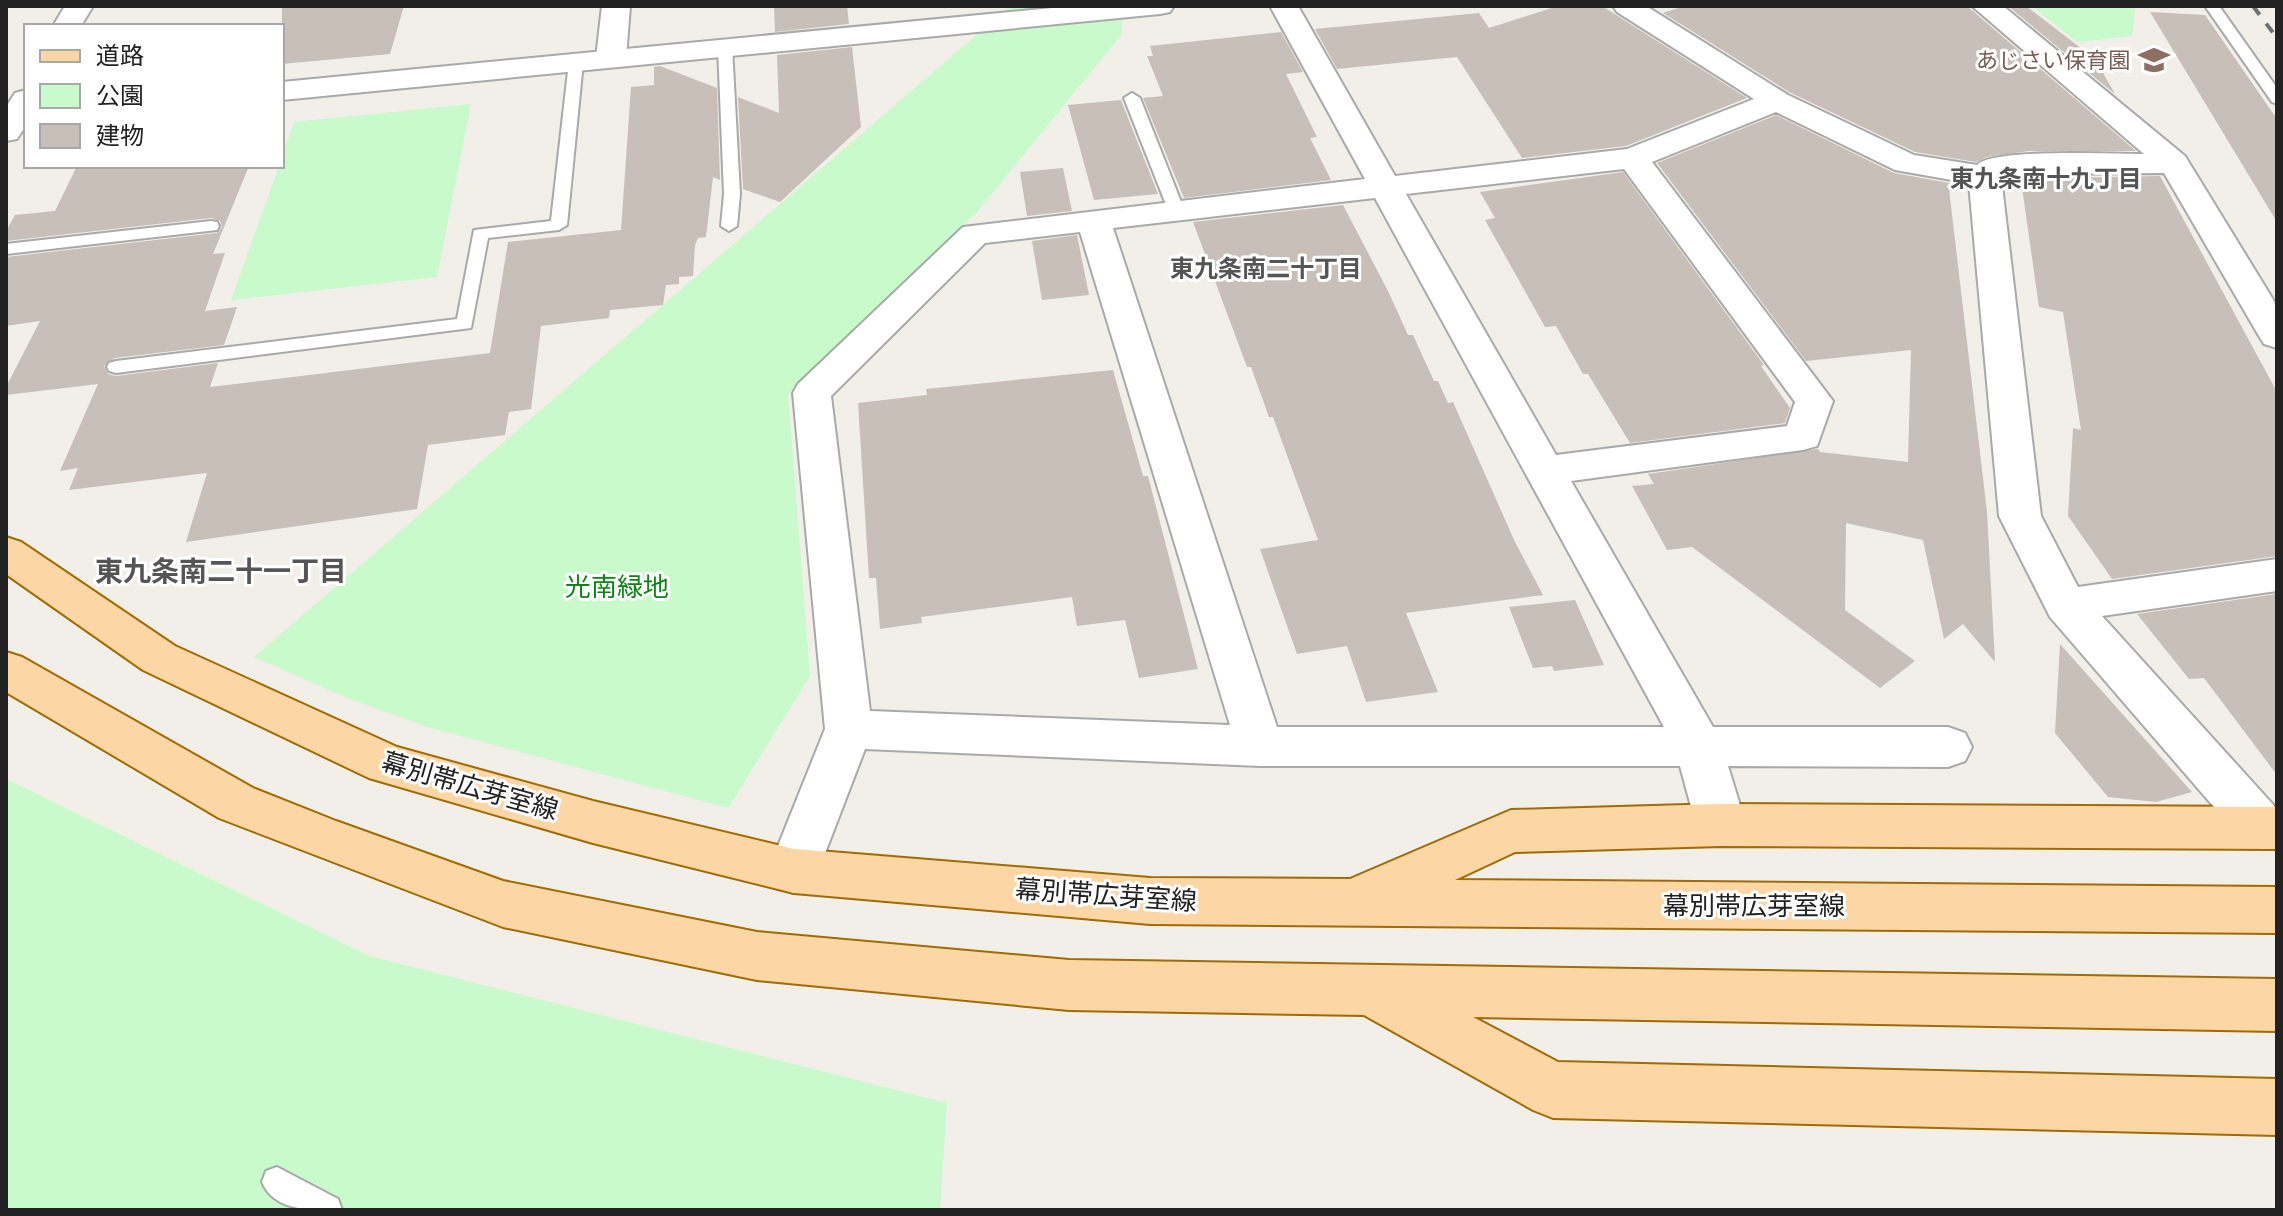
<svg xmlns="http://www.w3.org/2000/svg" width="2283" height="1216" viewBox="0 0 2283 1216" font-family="'Asap Condensed','Noto Sans JP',sans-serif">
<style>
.park{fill:#c8facc}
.building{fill:#c7bfb8}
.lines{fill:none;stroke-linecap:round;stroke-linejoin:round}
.service-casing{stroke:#a9a9a9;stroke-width:4}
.minor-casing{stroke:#a9a9a9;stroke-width:4}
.tertiary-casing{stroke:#a9a9a9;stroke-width:4}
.primary-casing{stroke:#a06b00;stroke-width:4}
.service{fill:#fff;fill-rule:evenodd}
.minor{fill:#fff;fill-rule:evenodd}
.tertiary{fill:#fff;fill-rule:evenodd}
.primary{fill:#fcd6a4;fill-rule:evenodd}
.rail{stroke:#707070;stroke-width:4;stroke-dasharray:11 11;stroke-linecap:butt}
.labels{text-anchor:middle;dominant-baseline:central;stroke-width:6;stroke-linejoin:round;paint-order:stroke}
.far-education-label{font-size:22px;fill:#785e54;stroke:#fff;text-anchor:end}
.far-neighbourhood-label{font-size:24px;font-weight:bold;fill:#555;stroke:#fff}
.park-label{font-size:26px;fill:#0c8416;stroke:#fff}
.street-label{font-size:26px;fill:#222;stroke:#fff}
.neighbourhood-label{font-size:28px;font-weight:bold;fill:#555;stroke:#fff}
</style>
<rect width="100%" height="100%" fill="#f2efe9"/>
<path class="park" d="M1010,6h113l-1,28 -145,178 -189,182 22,282 -82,132 -301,-81 -80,-29 -93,-41z
M2032,6h100l3,2 -3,28 -55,6z
M471,104l-34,173 -206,23 48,-134h3v-10l12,-34z
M6,779l363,177 578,147 -7,107h-934z"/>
<path class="building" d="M282,6h122l-14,48 -108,10z
M774,6h73l2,18 -74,8z
M1558,6h44l145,92 -121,48 -104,12 -65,-101 -120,12 -22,-40 164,-16 10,15z
M1684,6h283l169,145h-107l-42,6 -11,5 -61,-10 -126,-60 -126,-79z
M2026,6l69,53 20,35 -106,-87z
M2150,12l55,3 72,104v103z
M1281,32l22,40 -17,2 31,63 -7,1 21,42 -147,18 -41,-100 20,-2 -16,-40h6l-3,-10z
M852,47l9,80 -81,75 -37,-13 -5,-92 41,16 -2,-58z
M660,66l57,22 3,92 -7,-3 -7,60 -8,1 -3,7 -2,31 -14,1v7l-13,1 -3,20 -53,5 -1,8 -68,8 -10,83 -22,3 -4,23 -77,10 -11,64 -231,33 21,-69 -138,17 9,-22 -18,3 38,-87 -92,11v-8l34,-66 -34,5v-69l211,-24 5,-6 -2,-6 -9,-3 -205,23v-10l9,-16 40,-4 22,-45h172l-36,88 12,-1 -20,58 32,-4 -13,38 -109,13 -11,8 4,8 8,2 102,-13 -8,24 280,-34 18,-111 113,-12 10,-143 23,-2v-18z
M1121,100l37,94 -64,6 -26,-95z
M1776,115l118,58 72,13 -17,3 38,323 8,150 -32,-38 -19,15 -21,-99 -77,-17 -1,87 70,51 -35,27 -188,-141 -25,3 -35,-64 22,-2 -6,-10 170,-25 2,3 88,10 3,-112 -105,11 -149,-198z
M1063,168l9,43 -45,5 -7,-44z
M1623,172l141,193 -3,1 29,42 -5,15 -155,20 -42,-69h-5l-27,-48 -11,1 -60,-107 10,-2 -15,-26z
M2160,176l117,216v164l-165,23 -44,-63 5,-88 8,2 -18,-118 -24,-5 -18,-127 -17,-1z
M1343,205l46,88 19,42h5l21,46h4l10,22 5,-1 62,140 28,53 -137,18 32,79 -72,10 -19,-56 -50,8 -37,-105 58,-9 -45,-123h-4l-18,-50h-4l-54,-145z
M1077,235l12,60 -47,5 -10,-59z
M1113,370l30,106h5l50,193 -59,9 -14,-58 -48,6 -5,-29 -151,20 1,6 -42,6 -4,-51h-7l-11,-175 69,-8 -1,-6z
M2277,594v181l-73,-97 -15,1 -52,-65z
M1575,600l29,65 -50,6 -2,-5 -19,2 -24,-61z
M2060,644l132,148 -36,10 -48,-5 -53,-64z"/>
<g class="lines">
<defs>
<path id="service" d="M2205,6h14l58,82v16l-5,-2z
M725,43l7,4 8,147 -3,32 -8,5 -8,-5 3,-32 -6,-147z
M576,58l7,4 -16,163 -8,5 -71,8 -17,90 -355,45 -7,-2 -2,-4 2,-4 7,-2 341,-42 17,-89 77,-9 18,-159z
M1132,93l8,5 45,114 -2,4 -6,1 -8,-5 -45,-114z
M211,221l6,1 2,4 -2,4 -211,24v-10z
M277,1167l61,32 4,11c-28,0 -67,3 -80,-28l4,-11z"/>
<path id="minor" d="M65,6h28l-12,20h-28z
M602,6h28l-4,52 -5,6 -10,3 -10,-3 -5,-6z
M1270,6h28l97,170 232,-27 127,-50 -137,-87 -4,-6h33l142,89 126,60 63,10c16,-17 137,-11 167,-11l-172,-148h31l182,150 92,150v42l-13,-4 -5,-8 -95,-163 -146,1 -17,3 40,339 37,71 199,-28v32l-175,25 175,193v35l-14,5 -18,-6 -195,-226 -51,-101 -30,-333 -74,-13 -119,-58 -124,50 181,239 -16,45 -14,4 -232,31 142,246h235l17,6 7,14 -7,14 -17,6 -220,-1 18,59 -7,15 -18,6 -18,-6 -7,-15 -16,-59h-420l-395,-17 -53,138 -18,6 -18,-6 -8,-16 57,-142 -32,-336 5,-9 165,-157 402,-48zM1624,169l171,233 -8,24 -231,29 -150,-261zM1375,198l289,529h-387l-164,-499zM1080,232l150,493 -360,-14 -39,-315 154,-153z
M26,90v34l-20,3v-20l9,-14z"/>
<path id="tertiary" d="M1073,6h101l-4,6 -10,2 -878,86v-18z
M26,107v18l-9,14 -11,2v-31z"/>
<path id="primary" d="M6,537l15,5 154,104 222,101 196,54 201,48 356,29 200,1 161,-69 210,-6 556,3v42l-556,-3 -206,6 -60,28 822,7v46l-1127,-9 -356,-31 -201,-50 -224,-65 -226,-108 -137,-96z
M6,652l16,5 231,131 83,33 167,60 254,51 312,28 1208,19v52l-804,-14 85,45 719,17v56l-724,-17 -20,-8 -169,-95 -295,-5 -312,-30 -254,-53 -284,-109 -213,-126z"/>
</defs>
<use href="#service" class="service-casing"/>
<use href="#minor" class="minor-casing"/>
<use href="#tertiary" class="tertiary-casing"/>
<use href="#primary" class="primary-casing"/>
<use href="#service" class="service"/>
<use href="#minor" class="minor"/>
<use href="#tertiary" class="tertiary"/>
<use href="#primary" class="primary"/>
<path class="rail" d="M2253,6l24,32"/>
</g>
<defs>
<symbol id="school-bare" viewBox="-9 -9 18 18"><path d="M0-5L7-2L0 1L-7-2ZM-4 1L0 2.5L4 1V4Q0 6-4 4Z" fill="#8d6e63" stroke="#fff" stroke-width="2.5" paint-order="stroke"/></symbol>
</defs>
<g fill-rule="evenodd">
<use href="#school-bare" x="2132" y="38" width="44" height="44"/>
</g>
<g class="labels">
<g class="far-education-label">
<text x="2130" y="60">あじさい保育園</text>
</g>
<g class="far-neighbourhood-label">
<text x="2046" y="178">東九条南十九丁目</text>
<text x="1266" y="268">東九条南二十丁目</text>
</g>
<g class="park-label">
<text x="617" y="587">光南緑地</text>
</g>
<g class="street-label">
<text transform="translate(470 786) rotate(16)">幕別帯広芽室線</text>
<text transform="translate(1106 895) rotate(4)">幕別帯広芽室線</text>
<text x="1754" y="906">幕別帯広芽室線</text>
</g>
<g class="neighbourhood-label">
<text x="221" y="571">東九条南二十一丁目</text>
</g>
</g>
<rect width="2283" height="1216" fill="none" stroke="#222222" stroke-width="16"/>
<rect x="24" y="24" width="260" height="144" fill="#ffffff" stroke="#a7a7a7" stroke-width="2"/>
<rect x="40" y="50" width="40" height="12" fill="#fcd6a4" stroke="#a7a7a7" stroke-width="2"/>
<text x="96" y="64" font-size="24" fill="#222222">道路</text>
<rect x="40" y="84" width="40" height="24" fill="#c8facc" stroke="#a7a7a7" stroke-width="2"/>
<text x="96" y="104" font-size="24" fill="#222222">公園</text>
<rect x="40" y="124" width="40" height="24" fill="#c7bfb8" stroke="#a7a7a7" stroke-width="2"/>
<text x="96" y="144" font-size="24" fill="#222222">建物</text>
</svg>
